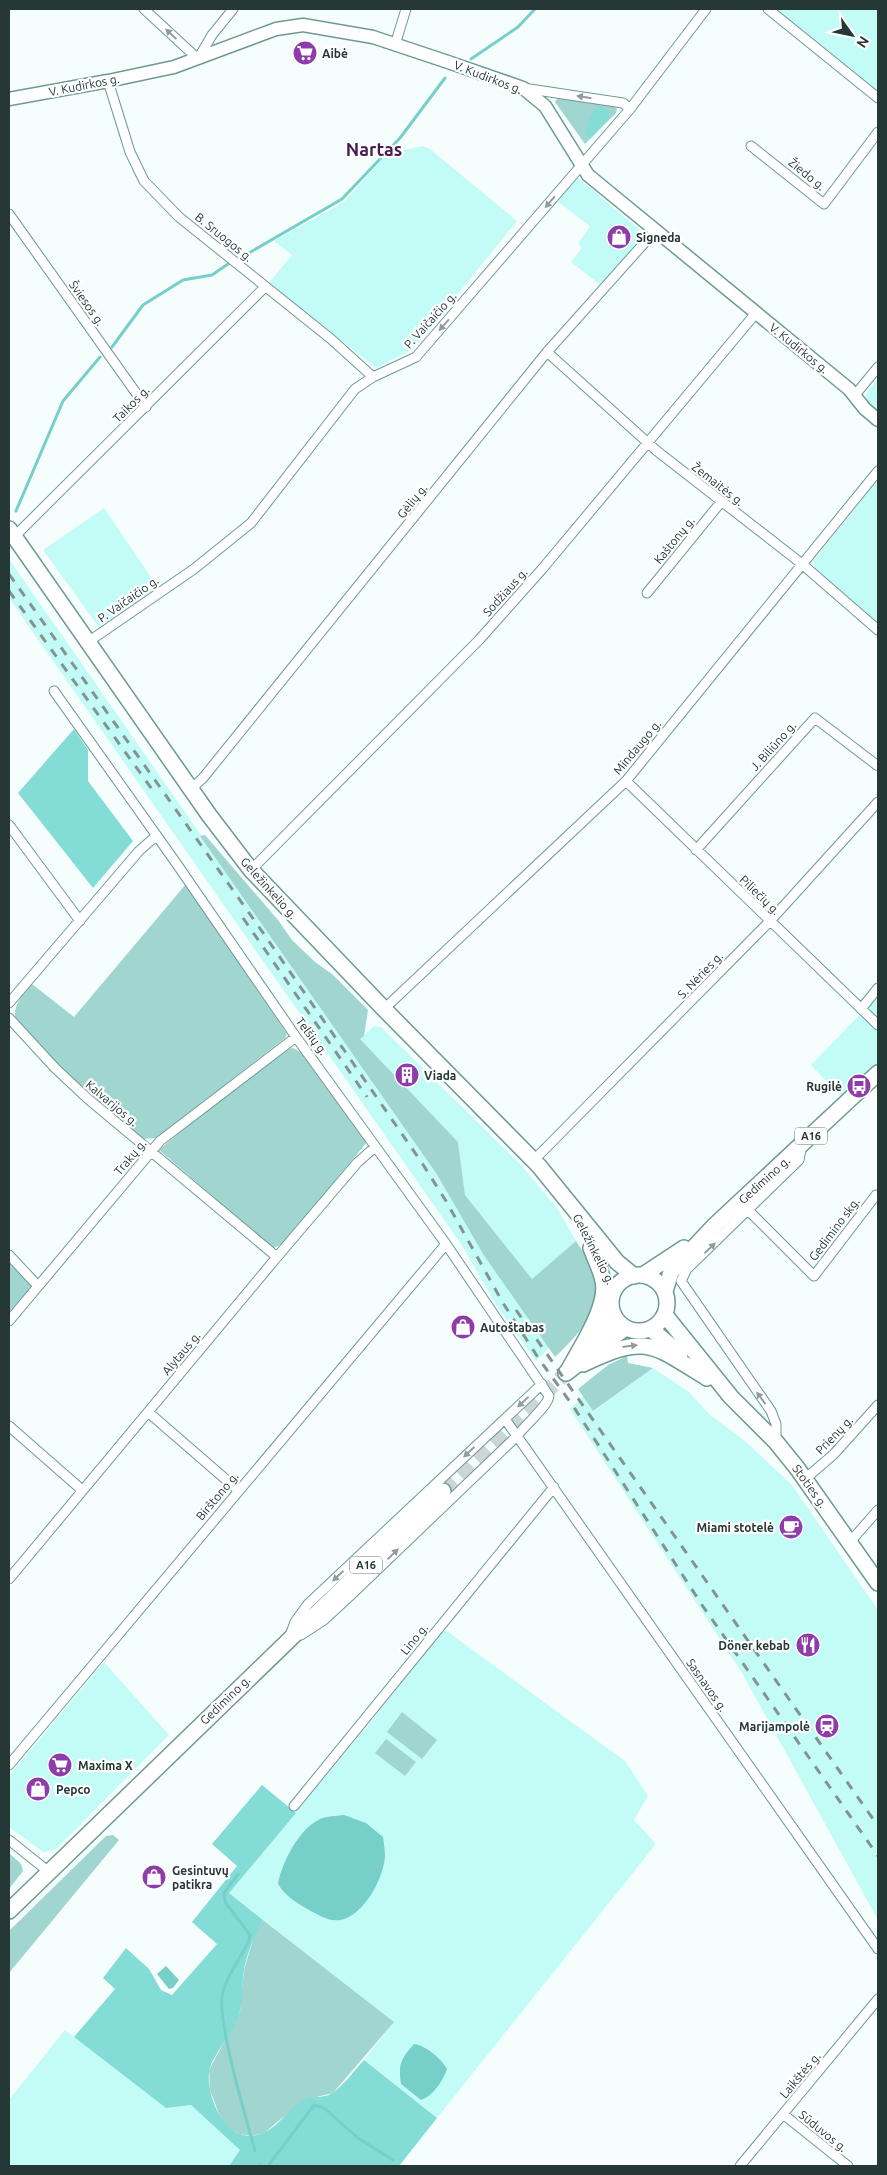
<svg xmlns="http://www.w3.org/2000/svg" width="887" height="2175" viewBox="0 0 887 2175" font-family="Ubuntu,sans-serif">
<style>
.built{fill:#c3fcf6}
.green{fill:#a1d5d0}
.forest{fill:#83ddd6}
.water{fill:#76d0c9}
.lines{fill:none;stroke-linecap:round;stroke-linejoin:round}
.stream{stroke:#76d0c9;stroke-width:3}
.trunk-tunnel{stroke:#cbd6d5;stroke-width:15;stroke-dasharray:15 8;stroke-linecap:butt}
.minor-casing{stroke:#6e9a96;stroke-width:11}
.secondary-casing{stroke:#6e9a96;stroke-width:15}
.primary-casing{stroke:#6e9a96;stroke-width:18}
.trunk-casing{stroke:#6e9a96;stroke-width:18}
.minor{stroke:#fff;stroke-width:9}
.secondary{stroke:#fff;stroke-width:12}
.primary{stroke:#fff;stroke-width:15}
.trunk{stroke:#fff;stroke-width:15}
.rail{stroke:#849291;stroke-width:3;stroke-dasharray:9 9;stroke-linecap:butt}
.oneway{fill:#929c9a}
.labels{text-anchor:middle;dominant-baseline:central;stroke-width:4.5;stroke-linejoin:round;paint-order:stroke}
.shield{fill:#fff;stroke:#667472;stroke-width:1}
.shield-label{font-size:11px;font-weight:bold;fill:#253836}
.poi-label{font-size:12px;font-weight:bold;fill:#253836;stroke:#fff;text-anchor:start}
.street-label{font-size:12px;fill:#253836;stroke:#fff}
.district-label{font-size:18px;font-weight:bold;fill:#451d53;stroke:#fff}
</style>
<rect width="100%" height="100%" fill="#f5fefd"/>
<path class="built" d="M768,9h110v85z
M423,146l7,3 87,72 -104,128 -37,19 -107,-85 23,-28 -18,-14 70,-39 44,-49z
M577,177l70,59 -45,50 -31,-24 11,-14 -4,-4 12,-18 -33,-25z
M878,378v34l-11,-11 -1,-6z
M878,480v144l-61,-50 -4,-13z
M104,508l55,81 -58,41 -58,-80z
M9,559l427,614 47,81 66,94 -13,13 -39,-55 -36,-62 -452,-646z
M878,996v69l-35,34 -32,-34z
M374,1026l7,1 140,138 36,43 19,33 -44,38 -67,-84 -7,-53 -98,-103z
M653,1368l36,24 21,23 35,26 47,44 86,125v310l-136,-247 -172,-264 13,-13 11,15z
M444,1629l181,132 23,35 -14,24 22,24 -219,274 -73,-58 30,-38 -165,-129 144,-174z
M104,1662l65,73 -114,115 -12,2 -34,-25v-51z
M65,2030l101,78 25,-3 50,45 -12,16h-220v-66z"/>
<path class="green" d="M558,97l54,8 5,4 -1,4 -31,31 -30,-42z
M205,835l73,85 14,20 23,22 17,12 36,36 -4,26 -4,3 98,103 7,53 67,84 44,-38c7,11 16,22 20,34 10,32 -20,62 -41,82l-72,-103 -47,-81 -236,-337z
M186,884l101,150 -2,4 -129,100 -14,1 -69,-58 -58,-64c-1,-14 8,-23 17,-33l42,33z
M293,1048l9,5 65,89 -84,102 -10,4 -114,-98 62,-52 64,-48z
M9,1257l29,29 -29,35z
M627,1356l1,7 25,5 -60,43 -15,-22 30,-24z
M402,1712l35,28 -15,19 -35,-27z
M386,1739l30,23 -11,14 -30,-23z
M113,1835l6,5 -110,133v-42l97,-95z
M9,1853l12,11 2,7 -14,18z
M263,1920l131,102 -61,71 -29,7 -40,33 -12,3 -12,-2 -13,-7 -8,-13 -9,-24 -1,-20 31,-58 4,-42 11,-37z"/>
<path class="forest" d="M599,106l9,4 2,6 -19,22 -5,-4c2,-11 4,-22 13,-28z
M74,729l14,21v31l45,60 -40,47 -75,-95z
M262,1785l34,28 -67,80 34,27c-9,15 -15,32 -19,49 -2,14 -1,29 -4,42 -4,19 -29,45 -31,61 -3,29 21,78 56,60 15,-7 23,-23 38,-32 9,-5 21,-1 29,-7 12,-7 22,-23 32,-33l73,58 -38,48h-170l11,-16 -49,-45 -25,3 -92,-71 41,-48 -12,-11 23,-30 23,21 12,21 11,5 45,-51 -25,-22 45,-56 -25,-22z"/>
<path class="water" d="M344,1815l22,8 17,14c1,7 2,14 2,20 -2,22 -21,59 -45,63 -11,2 -21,-5 -29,-9 -13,-7 -26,-15 -33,-27 4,-22 21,-55 42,-65 7,-3 16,-3 24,-4z
M166,1966l13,14 -6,8 -4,1 -12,-15z
M414,2044c11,1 28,15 33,25 -4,12 -14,27 -26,31l-20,-16c-3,-20 0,-25 13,-40z"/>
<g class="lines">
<path class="stream" d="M471,59l47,-32 17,-18
M242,257l100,-58 58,-61 45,-60
M112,347l31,-42 40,-25 29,-5 16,-11
M16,511l47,-110 37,-44
M238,1874l-14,19 1,9 25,33 -2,8c-8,15 -20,32 -25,48 -8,26 24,130 32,160
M260,2164l1,2
M268,2166l46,-61 10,3 34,30 35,22"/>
<path class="trunk-tunnel" d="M443,1491l123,-118"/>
<defs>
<path id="minor" d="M144,9l54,50 14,-24 21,-26
M768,9l110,89
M395,45l11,-36
M108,81l22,71 14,29 35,36 152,122 42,38
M523,88l100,15 7,6
M751,146l73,58 54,-72
M9,214l137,193
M547,352l110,99 145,113 76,66
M855,395l23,-28
M14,537l251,-250
M647,593l74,-91
M88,642l106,-73 57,-46 104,-134 18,-12 43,-20 214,-248 76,-100
M54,691l120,169 122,177 150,207 103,152c-1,10 -24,29 -31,39l-166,159 -28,26 -23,15
M626,781l252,244
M191,789l12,-11 344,-426 108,-121
M9,825l71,96
M696,850l119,-132 63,48
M251,870l228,-230 64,-72 213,-255
M9,1003l130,-152 17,-15
M384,1009l242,-228 252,-310
M861,1009l17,-21
M9,1018l46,50 32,30 190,159
M534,1160l236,-239 108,-119
M748,1210l66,66 62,-81
M9,1255l29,31
M9,1321l151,-180 136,-104
M148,1412l90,78
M505,1419l373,530
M9,1426l73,64
M776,1442v-18l-5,-13 -90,-130 6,-12 112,-109 3,-15
M805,1479l29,-25 44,-49
M850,1542l28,-32
M9,1579l268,-322 80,-94 18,-16
M291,1633l4,-11 13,-18 234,-220
M9,1765l437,-521
M294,1806l260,-319
M9,1840l40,32
M783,2114l65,52
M740,2166l138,-167"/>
<path id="secondary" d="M9,99l99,-18 66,-14 102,-38 27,-4 70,12 75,25 75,26 22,18 43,69 261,214 16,20 13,11"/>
<path id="primary" d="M9,529l200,286 42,55 133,139 155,157 78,96 17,14
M665,1315l66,82 45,45 21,26 81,115
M651,1329l29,25
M583,1364c64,-30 67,-21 124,14
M568,1371c12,-23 41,-65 35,-90 -2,-11 -8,-22 -12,-33"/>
<path id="trunk" d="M643,1275l41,-27
M611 1303a28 28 0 1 1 56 0a28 28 0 1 1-56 0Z
M665,1291l6,-19 44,-47 163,-152
M589,1348l25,-33
M566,1373l59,-45
M9,1911l434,-420"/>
</defs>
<use href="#minor" class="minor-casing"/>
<use href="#secondary" class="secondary-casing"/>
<use href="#primary" class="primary-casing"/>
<use href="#trunk" class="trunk-casing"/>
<use href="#minor" class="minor"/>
<use href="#secondary" class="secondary"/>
<use href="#primary" class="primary"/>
<use href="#trunk" class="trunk"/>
<path class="rail" d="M9,574l250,353 163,236 24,38 57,102 36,56 34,47 129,199 176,251
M9,591l145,201
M243,918l124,179
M516,1310l362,516"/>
</g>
<defs><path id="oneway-solid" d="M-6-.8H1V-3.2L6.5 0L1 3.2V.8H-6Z" transform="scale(1.25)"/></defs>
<g class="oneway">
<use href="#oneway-solid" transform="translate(171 34) rotate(-137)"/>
<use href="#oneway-solid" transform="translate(584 97) rotate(-171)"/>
<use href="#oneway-solid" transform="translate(550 202) rotate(131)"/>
<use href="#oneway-solid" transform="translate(444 325) rotate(131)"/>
<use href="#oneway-solid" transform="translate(710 1248) rotate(-43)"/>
<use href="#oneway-solid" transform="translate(630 1346) rotate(-7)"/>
<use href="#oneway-solid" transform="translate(761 1398) rotate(-126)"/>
<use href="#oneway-solid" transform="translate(523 1402) rotate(137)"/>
<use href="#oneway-solid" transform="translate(469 1452) rotate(137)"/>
<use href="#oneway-solid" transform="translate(393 1554) rotate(-44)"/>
<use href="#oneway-solid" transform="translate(338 1576) rotate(137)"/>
</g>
<defs>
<symbol id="supermarket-disc" viewBox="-11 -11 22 22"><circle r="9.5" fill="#8e3caa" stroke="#fff"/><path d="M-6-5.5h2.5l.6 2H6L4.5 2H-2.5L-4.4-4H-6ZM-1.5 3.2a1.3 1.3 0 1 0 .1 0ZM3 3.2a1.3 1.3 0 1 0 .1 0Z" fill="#fff"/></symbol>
<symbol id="shop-disc" viewBox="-11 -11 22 22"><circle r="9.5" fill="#8e3caa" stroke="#fff"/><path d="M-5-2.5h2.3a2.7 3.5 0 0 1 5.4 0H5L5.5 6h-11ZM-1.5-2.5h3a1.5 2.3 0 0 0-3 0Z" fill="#fff"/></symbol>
<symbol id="building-disc" viewBox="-11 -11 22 22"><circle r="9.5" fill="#8e3caa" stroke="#fff"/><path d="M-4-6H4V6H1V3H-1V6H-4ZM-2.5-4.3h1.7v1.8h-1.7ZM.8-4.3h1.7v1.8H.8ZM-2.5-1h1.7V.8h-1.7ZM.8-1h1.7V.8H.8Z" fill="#fff"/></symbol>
<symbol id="bus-disc" viewBox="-11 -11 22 22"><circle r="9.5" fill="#8e3caa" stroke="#fff"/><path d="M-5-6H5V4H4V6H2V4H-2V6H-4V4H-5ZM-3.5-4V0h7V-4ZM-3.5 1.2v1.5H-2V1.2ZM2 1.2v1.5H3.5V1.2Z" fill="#fff"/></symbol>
<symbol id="cafe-disc" viewBox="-11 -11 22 22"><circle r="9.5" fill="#8e3caa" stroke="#fff"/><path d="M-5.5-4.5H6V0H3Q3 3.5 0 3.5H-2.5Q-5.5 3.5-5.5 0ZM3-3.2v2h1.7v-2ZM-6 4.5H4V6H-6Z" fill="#fff"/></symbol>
<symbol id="restaurant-disc" viewBox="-11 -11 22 22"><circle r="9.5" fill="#8e3caa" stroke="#fff"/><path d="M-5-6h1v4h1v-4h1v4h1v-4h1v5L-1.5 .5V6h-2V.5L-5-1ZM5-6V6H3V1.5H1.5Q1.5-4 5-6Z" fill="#fff"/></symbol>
<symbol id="station-disc" viewBox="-11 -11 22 22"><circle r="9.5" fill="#8e3caa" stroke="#fff"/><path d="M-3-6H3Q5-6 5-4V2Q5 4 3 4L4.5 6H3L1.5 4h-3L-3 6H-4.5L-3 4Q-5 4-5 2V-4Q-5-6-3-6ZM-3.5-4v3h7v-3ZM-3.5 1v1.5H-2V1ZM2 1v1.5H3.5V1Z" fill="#fff"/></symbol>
</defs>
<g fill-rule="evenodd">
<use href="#supermarket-disc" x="291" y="39" width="28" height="28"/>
<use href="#shop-disc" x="605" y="223" width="28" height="28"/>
<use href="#building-disc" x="393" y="1061" width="28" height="28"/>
<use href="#bus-disc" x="845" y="1072" width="28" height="28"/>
<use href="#shop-disc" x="449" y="1313" width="28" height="28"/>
<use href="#cafe-disc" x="777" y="1513" width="28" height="28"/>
<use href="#restaurant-disc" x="794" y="1631" width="28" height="28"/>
<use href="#station-disc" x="813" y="1712" width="28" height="28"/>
<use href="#supermarket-disc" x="46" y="1751" width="28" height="28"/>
<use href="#shop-disc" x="24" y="1775" width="28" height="28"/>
<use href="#shop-disc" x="140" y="1863" width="28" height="28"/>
</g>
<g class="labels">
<g class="shield">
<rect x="795" y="1127.5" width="32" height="17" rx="4"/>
<rect x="350" y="1556.5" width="32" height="17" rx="4"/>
</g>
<g class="shield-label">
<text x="811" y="1136">A16</text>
<text x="366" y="1565">A16</text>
</g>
<g class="poi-label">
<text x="322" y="53">Aibė</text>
<text x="636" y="237">Signeda</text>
<text x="424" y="1075">Viada</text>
<text x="842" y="1086" text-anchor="end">Rugilė</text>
<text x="480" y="1327">Autoštabas</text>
<text x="774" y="1527" text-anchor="end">Miami stotelė</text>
<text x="790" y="1645" text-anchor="end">Döner kebab</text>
<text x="810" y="1726" text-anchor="end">Marijampolė</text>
<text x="78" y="1765">Maxima X</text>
<text x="56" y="1789">Pepco</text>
<text x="172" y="1870">Gesintuvų<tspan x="172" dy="14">patikra</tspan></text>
</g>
<g class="street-label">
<text transform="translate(488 77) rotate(21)">V. Kudirkos g.</text>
<text transform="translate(84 85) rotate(-11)">V. Kudirkos g.</text>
<text transform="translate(807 174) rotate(39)">Žiedo g.</text>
<text transform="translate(224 237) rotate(39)">B. Sruogos g.</text>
<text transform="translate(87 303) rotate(55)">Šviesos g.</text>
<text transform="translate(430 320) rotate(-48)">P. Vaičaičio g.</text>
<text transform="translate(799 348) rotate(39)">V. Kudirkos g.</text>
<text transform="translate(131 404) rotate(-45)">Taikos g.</text>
<text transform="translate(718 484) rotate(38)">Žemaitės g.</text>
<text transform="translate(412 501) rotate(-51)">Gėlių g.</text>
<text transform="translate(674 540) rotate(-51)">Kaštonų g.</text>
<text transform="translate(505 592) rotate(-48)">Sodžiaus g.</text>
<text transform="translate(128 599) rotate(-35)">P. Vaičaičio g.</text>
<text transform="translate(773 746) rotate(-48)">J. Biliūno g.</text>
<text transform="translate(637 747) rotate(-50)">Mindaugo g.</text>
<text transform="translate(269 888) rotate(48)">Geležinkelio g.</text>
<text transform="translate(760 895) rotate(44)">Piliečių g.</text>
<text transform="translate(700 975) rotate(-46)">S. Nėries g.</text>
<text transform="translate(312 1036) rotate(53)">Telšių g.</text>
<text transform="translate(112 1103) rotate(40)">Kalvarijos g.</text>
<text transform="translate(130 1157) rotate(-50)">Trakų g.</text>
<text transform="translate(764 1180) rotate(-42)">Gedimino g.</text>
<text transform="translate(834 1229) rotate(-53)">Gedimino skg.</text>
<text transform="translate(594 1249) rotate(63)">Geležinkelio g.</text>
<text transform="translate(181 1353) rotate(-50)">Alytaus g.</text>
<text transform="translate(834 1435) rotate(-46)">Prienų g.</text>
<text transform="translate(810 1486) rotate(54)">Stoties g.</text>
<text transform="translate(217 1496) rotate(-50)">Birštono g.</text>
<text transform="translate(414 1639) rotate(-51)">Lino g.</text>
<text transform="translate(707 1685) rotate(55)">Sasnavos g.</text>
<text transform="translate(225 1700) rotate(-44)">Gedimino g.</text>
<text transform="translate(800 2075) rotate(-50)">Laikštės g.</text>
<text transform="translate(823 2131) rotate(39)">Sūduvos g.</text>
</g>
<g class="district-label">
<text x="374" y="149">Nartas</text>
</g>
</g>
<rect width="887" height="2175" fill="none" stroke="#253836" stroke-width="20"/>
<g transform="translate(852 35) rotate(123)" stroke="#ffffff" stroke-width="4" paint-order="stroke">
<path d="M0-4L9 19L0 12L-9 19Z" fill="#253836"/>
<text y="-8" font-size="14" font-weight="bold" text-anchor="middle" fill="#253836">N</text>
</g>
</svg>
